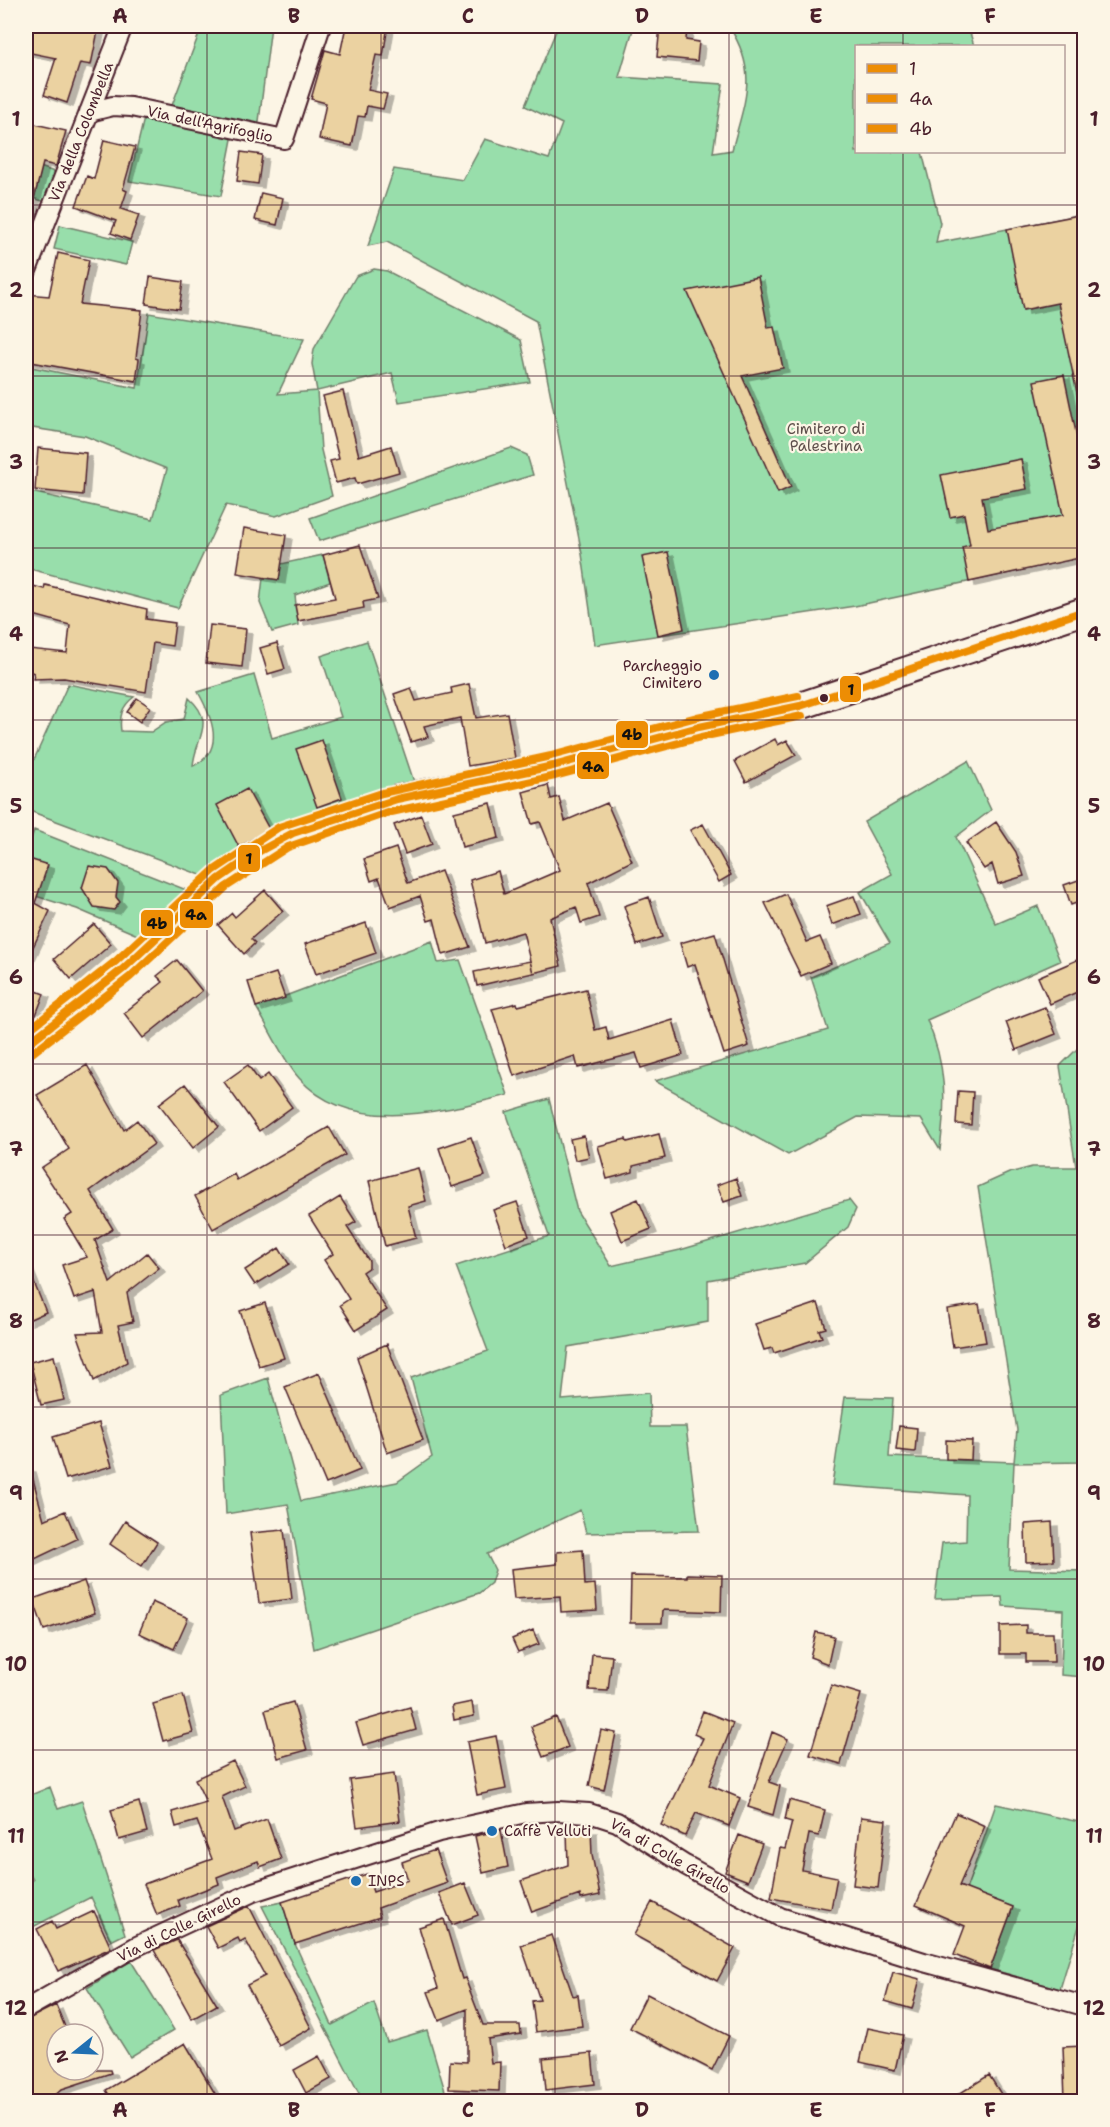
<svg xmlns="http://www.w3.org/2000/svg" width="1110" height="2127" viewBox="0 0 1110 2127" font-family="'Shantell Sans',sans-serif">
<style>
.green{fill:#98deab;stroke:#717e6b;stroke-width:1.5}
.building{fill:#ebd2a1;stroke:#4a1f2b;stroke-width:1.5;filter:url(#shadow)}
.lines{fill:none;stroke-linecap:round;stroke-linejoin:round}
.street-casing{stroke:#4a1f2b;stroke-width:22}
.secondary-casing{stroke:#4a1f2b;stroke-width:30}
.street{stroke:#fcf5e5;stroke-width:18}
.secondary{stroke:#fcf5e5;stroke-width:26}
.bus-1-casing{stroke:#fcf5e5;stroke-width:12}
.bus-2-casing{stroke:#fcf5e5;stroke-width:12}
.bus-3-casing{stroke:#fcf5e5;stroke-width:12}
.bus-1{stroke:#ed8d04;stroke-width:8}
.bus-2{stroke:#ed8d04;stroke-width:8}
.bus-3{stroke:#ed8d04;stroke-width:8}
.grid{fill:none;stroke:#4a1f2b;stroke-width:1.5;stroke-opacity:0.55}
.poi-dot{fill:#1f6fb2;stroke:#fcf5e5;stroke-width:2}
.bus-dot{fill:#4a1f2b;stroke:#fcf5e5;stroke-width:2}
.labels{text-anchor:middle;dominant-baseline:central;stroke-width:4.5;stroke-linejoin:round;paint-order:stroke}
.street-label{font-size:15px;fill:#4a1f2b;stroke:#fcf5e5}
.park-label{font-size:15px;fill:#5e4f4b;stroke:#fcf5e5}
.poi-label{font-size:15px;fill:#4a1f2b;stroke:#fcf5e5;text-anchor:start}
.line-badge{stroke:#fcf5e5;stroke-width:2}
.pale-badge-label{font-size:16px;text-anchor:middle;font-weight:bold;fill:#111}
.neatline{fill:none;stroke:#4a1f2b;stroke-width:2}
.grid-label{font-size:20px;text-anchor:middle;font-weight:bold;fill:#4a1f2b}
</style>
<defs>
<filter id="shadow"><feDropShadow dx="6" dy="4" stdDeviation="0" flood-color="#0004"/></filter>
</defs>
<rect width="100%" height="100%" fill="#fcf5e5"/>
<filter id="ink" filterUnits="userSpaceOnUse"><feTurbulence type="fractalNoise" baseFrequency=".0167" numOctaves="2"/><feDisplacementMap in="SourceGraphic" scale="12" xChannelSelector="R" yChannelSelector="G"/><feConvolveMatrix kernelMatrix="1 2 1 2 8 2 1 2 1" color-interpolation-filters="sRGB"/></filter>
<g filter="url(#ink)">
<path class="green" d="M202,26h69l-13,103 -87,-21z
M558,26h76l-15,51 104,7 -10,69 19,-3c13,-51 27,-76 -3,-124h239l6,20h-118v106h66l18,71 -4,20 148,-29v343l-229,49 -260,39 -13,-91 -46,-233 -149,-79 -19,4 26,-77 69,11 22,-41 64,20 13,-35 -37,-18z
M144,118l89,16 -12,62 -92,-15z
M26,162l31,11 -11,29 -20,-6z
M60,225l72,17 -6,23 -72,-16z
M374,269l13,2 134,69 9,42 -131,20 -7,-29 -75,18 4,59 11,46 -56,20 -50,-11 -48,103 -152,-40v-77l127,28 14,-50 -82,-33 -59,-9v-61l111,22 12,-75 155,26 -26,55 39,-3 -5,-27 2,-15 42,-73z
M511,448l16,7 6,20 -214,66 -9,-23z
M323,555l7,27 -35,13 3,30 -26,7 -12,-29 3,-25 16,2 2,-16z
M367,641l49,147 -210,89 -179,-67 -1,2v-49l6,1 36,-80 66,13c-12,9 -15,19 -13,34l30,1 15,-10 18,-3 5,-21c28,25 6,40 4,68 34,-15 18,-51 5,-74l56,-17 18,63 69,-21 -20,-61z
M968,761l23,49 -35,27 40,87 42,-18 22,55 -133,59c20,47 19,80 13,130l-19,-31 -63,-2 -70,38 -133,-74 173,-51 -17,-53 79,-34 -30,-51 32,-18 -28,-52z
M34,830l155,61 -49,45 -63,-27 -51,-16v-37z
M432,941l6,22 22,-3 48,135c-66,16 -157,42 -209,-17 -16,-18 -30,-50 -43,-71z
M1084,1042v420l-70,1 -5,106 75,2v106l-23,-2 2,-65 -60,-4 -1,-9 -67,2 7,-56 24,-2 1,-46 -135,-10 13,-88 48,1 -4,59 125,5 3,-32 -39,-243 31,-14 23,-6h44l-16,-101z
M549,1099l28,112 34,55 69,-16 169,-50 7,9 -8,18 -43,36 -97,17v42l-140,25 -6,53 87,-7 1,34h36l13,104 -113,2 -6,-23 -93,44 8,16 -4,13 -12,10 -165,56 -26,-145 -62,10 -5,-119 47,-17 33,123 96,-19 35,-25 -21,-79 77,-27 -32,-85 93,-30 -43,-124z
M50,1787l8,22 24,-8 43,133 -14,7 -20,-44 -58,30 -7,-21v-20l7,-6 -7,-13v-70z
M996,1804l88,19v87l-24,79 -70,-20 23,-62 -47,-17z
M282,1902l13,42 37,81 42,-22 13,39 40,-12 18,61 21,7 -6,4 -97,-1 -101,-195z
M131,1961l43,69 -44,27 -43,-69z"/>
<path class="building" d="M26,26h73l-8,39 -11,-2 -13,40 -23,-8 12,-37 -30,-6z
M346,26h42l-5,30 -7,-1 -8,35 19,4 -4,15 -16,-3 -2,11 -7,-1 -6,30 -33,-7 7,-36 -15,-4 14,-49 15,4z
M660,26l27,1 -1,13 13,2 -2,19 -40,-4z
M26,122l40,9 -10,35 -13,-3 -12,48 -5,-1z
M104,140l31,7 -12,42 4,2 -6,18 18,6 -9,25 -19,-7 5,-12 -40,-15 11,-30 7,3z
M241,152l21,3 -4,29 -21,-3z
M261,193l22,5 -6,27 -22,-5z
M1084,214v183l-6,1 -20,-95 -35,7 -16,-81z
M58,253l31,7 -9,44 62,6 -6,48 3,1 -3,22 -110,-20v-67l23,2z
M150,277l33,5 -4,27 -33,-5z
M758,277l10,51 6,-1 9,41 -41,8 49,111 -13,6 -91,-202z
M1064,375l20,96v86l-115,25 -7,-35 8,-2 -6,-31 -14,3 -9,-42 80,-16 6,30 -45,8 6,32 75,-14 -29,-134z
M343,391l16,65 32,-10 8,26 -42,12 -2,-6 -19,5 -6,-22 9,-2 -16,-63z
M38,448l48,5 -3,42 -48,-5z
M244,528l42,7 -7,45 -42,-7z
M360,545l18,54 -15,3 1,6 -66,13 -3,-16 40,-7 -12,-43z
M668,552l16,77 -26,6 -16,-78z
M26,584l18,5 1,-4 102,24 -1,10 29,4 -3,23 -19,-3 -7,49 -82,-14 -31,1 1,-6 -8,-3 3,-21 38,4 3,-28 -44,-12z
M210,625l36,4 -4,38 -36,-4z
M277,643l8,26 -17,5 -8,-26z
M469,684l7,34 31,-5 8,45 -47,8 -8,-48 -36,8 4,11 -17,5 -17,-48 17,-6 5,13 36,-8 -1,-5z
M137,698l13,9 -10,15 -13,-10z
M775,739l3,6 9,-5 9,15 -50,27 -11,-21z
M322,740l20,58 -25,9 -21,-58z
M548,785l3,14 8,-2 6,24 42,-18 25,58 -44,22 11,34 -18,6 -5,-16 -26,11 11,48 -28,7 -10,-41 -38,11 -15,-63 28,-9 6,23 56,-24 -20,-48 -8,2 -9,-32z
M247,789l22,40 -30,18 -22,-42z
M491,803l8,35 -37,9 -8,-35z
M421,815l11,29 -27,10 -11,-29z
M996,822l20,30 8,24 -26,8 -6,-20 -8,5 -18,-26z
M703,824l28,51 -12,7 -29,-52z
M396,848l12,35 33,-12 29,76 -27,8 -9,-36 -6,2 -8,-25 -30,11 -11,-29 -8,3 -7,-22z
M26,858l22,7 -13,38 15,8 -24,51z
M89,866l19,3 10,14 -2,14 4,5 -6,8 -20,-3 -12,-19z
M1084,878v22l-13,5 -7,-20z
M265,890l18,21 -32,28 4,4 -11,11 -26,-29 14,-12 3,4z
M786,894l21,48 13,-5 11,26 -30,13 -36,-73z
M854,896l7,18 -29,11 -6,-19z
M649,897l13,40 -25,8 -13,-39z
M366,923l10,30 -60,21 -11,-30z
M94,924l17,20 -40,35 -17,-20z
M715,933l34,113 -25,8 -29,-90 -8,3 -7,-24z
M1084,957v32l-34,15 -12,-27z
M177,960l25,31 -59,47 -19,-25 39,-31 -6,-6z
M530,961l3,12 -56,13 -3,-14z
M276,973l9,25 -29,9 -8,-25z
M26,987l18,7 -10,26 -8,6z
M586,989l9,41 11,-3 3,13 64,-20 10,35 -42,13 -5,-15 -58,15 -3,-12 -61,20 -22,-67 25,-6 1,3z
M1045,1007l11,27 -40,16 -10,-28z
M87,1065l37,65 13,-10 17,24 -64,47 23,38 -18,11 15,43 37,-30 12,15 -32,25 6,29 -15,3 9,37 -33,19 -17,-48 25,-1 -7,-40 -21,7 -12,-34 25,-8 -23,-38 8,-5 -31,-46 28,-19 -32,-54z
M248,1065l11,16 9,-7 24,33 -33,24 -35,-49z
M185,1084l34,43 -26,21 -34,-44z
M958,1091l15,1 -2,33 -15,-1z
M329,1127l16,28 -132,74 -18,-33 39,-22 3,6z
M659,1134l6,24 -32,8v6l-26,7 -9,-33 28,-7 1,3z
M584,1136l5,21 -14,3 -5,-21z
M471,1137l14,39 -33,11 -13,-39z
M418,1168l8,33 -18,5 8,32 -31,8 -16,-65z
M736,1178l6,18 -18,6 -7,-17z
M340,1197l16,25 -9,5 22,34v6l-7,5 25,38 -31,20 -16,-25 9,-6 -25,-39 9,-6 -24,-38z
M638,1199l13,30 -29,12 -12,-30z
M517,1202l12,34 -23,9 -13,-35z
M279,1248l10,16 -34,21 -10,-15z
M26,1263l20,49 -20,9z
M265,1303l19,55 -25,8 -19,-55z
M818,1303l8,25 -7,2 3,7 -48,16 -2,-5 -8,2 -9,-26z
M979,1304l7,38 -33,5 -6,-38z
M387,1344l36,96 -36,13 -30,-96z
M54,1356l10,44 -23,5 -11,-43z
M319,1373l41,97 -34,14 -41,-97z
M99,1423l13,43 -46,13 -13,-42z
M899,1426l18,2 -2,24 -19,-2z
M946,1440l26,1 -1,19 -25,-1z
M26,1468h4l14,52 21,-9 12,28 -51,24z
M125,1521l32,21 -15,24 -32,-22z
M1052,1522l2,39 -28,1 -1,-38z
M284,1530l8,69 -33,4 -9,-70z
M583,1550l2,35 10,-1 2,26 -36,2 -1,-16 -46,3 -3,-30 46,-5v-12z
M687,1574l35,1 -1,37 -58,-2 -1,13h-32l1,-47 56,1z
M84,1581l11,32 -51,17 -11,-31z
M152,1602l36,16 -14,31 -35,-16z
M1026,1625v8h27l1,29h-28v-8h-26v-28z
M533,1630l6,14 -21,8 -6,-13z
M816,1632l18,4 -6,28 -18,-7z
M592,1654l20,2 -4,35 -19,-1z
M831,1685l30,9 -20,70 -31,-9z
M183,1695l10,38 -30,8 -10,-37z
M293,1702l14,48 -29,8 -13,-48z
M472,1702l2,14 -20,4 -2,-14z
M410,1707l6,23 -53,15 -7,-22z
M703,1711l30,12 -24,62 31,13 -11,28 -33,-13 -11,23 -24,-11 42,-87 -9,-4z
M556,1717l12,30 -25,10 -12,-30z
M601,1730l15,3 -12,57 -15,-4z
M772,1732l16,7 -19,43 11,4 -7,29 -25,-8z
M496,1736l10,53 -29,6 -10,-53z
M233,1761l12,25 -23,11 12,34 33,-12 14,40 -21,8 -2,-6 -41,16 2,7 -41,16 2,6 -23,9 -13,-31 68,-25 -15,-38 -21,6 -4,-15 34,-10 -11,-23z
M394,1774l6,47 -43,6 -7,-47z
M789,1800l36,10 -6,26 -10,-2 -7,36 35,7 -6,32 -60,-11 9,-50 5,1 7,-27 -7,-2z
M139,1802l8,30 -28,8 -8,-30z
M956,1813l29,13 -26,60 54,21 -23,62 -36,-14 11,-29 -49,-21z
M861,1817l25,3 -8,68 -25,-3z
M591,1829l1,26 8,40 -19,4 -1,-4 -48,17 -11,-31 47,-16 -1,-35z
M501,1830l7,37 -25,6 -8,-37z
M739,1835l23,9 -14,37 -23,-9z
M435,1850l12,33 -69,25 2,9 -85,27 -13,-42 85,-28 6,18 35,-12 -6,-18z
M465,1883l13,32 -26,10 -13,-32z
M652,1902l83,46 -18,33 -83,-46z
M249,1906l62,122 -32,18 -32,-61 18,-9 -20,-37 -5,3 -2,-4 -20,10 -12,-22z
M94,1911l17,37 -53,23 -21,-42 15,-8 4,8z
M444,1919l18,60 3,-1 18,47h37l1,9 -33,5 3,24 9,-1 -1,29 -50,-2 1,-28 17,1v-53l-28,11 -11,-28 10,-4 -19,-61z
M552,1935l21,61 5,-1 4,31 -46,6 -4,-31 8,-1 -19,-55z
M177,1940l40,65 -25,14 -38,-69z
M893,1972l27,7 -8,30 -27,-8z
M647,1994l82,42 -17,34 -82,-42z
M56,2005l12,29h-11v36h53l1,3 -49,16 -14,13h-22v-82z
M868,2028l35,7 -8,35 -35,-8z
M185,2043l35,59h-107l-7,-12z
M1084,2046v52l-19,1 -2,-52z
M592,2053l3,31 -49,6 -3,-32z
M319,2056l12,23 -25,14 -12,-23z
M989,2075l17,27h-60z"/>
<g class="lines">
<defs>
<path id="street" d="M89,112l24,-6 18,1 153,32 37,-113
M26,273l97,-247
M26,2009l109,-62 118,-55 186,-60 87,-19 32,-2 31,2 28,9 68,43 95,52 144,45 160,44"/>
<path id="secondary" d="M26,1045l97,-76 96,-90 39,-27 35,-19 104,-34 156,-33 146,-39 101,-21 284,-95"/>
</defs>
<use href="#street" class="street-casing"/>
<use href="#secondary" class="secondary-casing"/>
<use href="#street" class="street"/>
<use href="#secondary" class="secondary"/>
<defs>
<path id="bus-1" d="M26,1045l97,-76 96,-90 39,-27 35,-19 104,-34 156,-33 146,-39 101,-21 284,-95"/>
<path id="bus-2" d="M32,1053l98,-76 96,-90 62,-40 99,-34 168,-37 146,-39 101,-21"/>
<path id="bus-3" d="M26,1032l90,-71 97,-90 66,-44 103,-34 169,-37 146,-39 101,-21"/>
</defs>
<use href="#bus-1" class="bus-1-casing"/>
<use href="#bus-2" class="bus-2-casing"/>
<use href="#bus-3" class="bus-3-casing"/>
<use href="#bus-1" class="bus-1"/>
<use href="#bus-2" class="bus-2"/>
<use href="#bus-3" class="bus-3"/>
</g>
</g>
<path class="grid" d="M207,26v2076M381,26v2076M555,26v2076M729,26v2076M903,26v20M903,152v1950M26,205h1058M26,376h1058M26,548h1058M26,720h1058M26,892h1058M26,1064h1058M26,1235h1058M26,1407h1058M26,1579h1058M26,1750h1058M26,1922h1058"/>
<g class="poi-dot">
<circle cx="714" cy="675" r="6"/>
<circle cx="492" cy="1831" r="6"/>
<circle cx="356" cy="1881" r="6"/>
</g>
<circle class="bus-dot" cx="824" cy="698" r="5"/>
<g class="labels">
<g class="street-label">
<text transform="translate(210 124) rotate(12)">Via dell'Agrifoglio</text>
<text transform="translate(81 132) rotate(-68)">Via della Colombella</text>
<text transform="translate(670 1856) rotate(30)">Via di Colle Girello</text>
<text transform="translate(179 1928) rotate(-26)">Via di Colle Girello</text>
</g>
<g class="park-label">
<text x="826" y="429">Cimitero di<tspan x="826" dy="17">Palestrina</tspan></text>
</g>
<g class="poi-label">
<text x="702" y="666" text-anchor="end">Parcheggio<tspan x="702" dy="17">Cimitero</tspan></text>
<text x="504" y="1831">Caffè Velluti</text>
<text x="368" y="1881">INPS</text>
</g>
</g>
<g class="line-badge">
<rect x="839" y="675" width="23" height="28" rx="6" fill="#ed8d04"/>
<rect x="615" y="720" width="34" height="29" rx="6" fill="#ed8d04"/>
<rect x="576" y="751" width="34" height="29" rx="6" fill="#ed8d04"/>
<rect x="237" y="844" width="24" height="29" rx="6" fill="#ed8d04"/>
<rect x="179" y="900" width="35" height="29" rx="6" fill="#ed8d04"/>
<rect x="140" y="909" width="34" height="28" rx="6" fill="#ed8d04"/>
</g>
<g class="pale-badge-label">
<text x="851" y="695">1</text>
<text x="632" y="740">4b</text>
<text x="593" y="772">4a</text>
<text x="249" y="864">1</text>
<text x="196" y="920">4a</text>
<text x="157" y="929">4b</text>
</g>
<rect width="1110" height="2127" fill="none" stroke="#fcf5e5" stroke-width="66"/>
<rect x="855" y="45" width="210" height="108" fill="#fcf5e5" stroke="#b59f9b" stroke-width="1.5"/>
<rect x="867" y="64" width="30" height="9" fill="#ed8d04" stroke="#b59f9b" stroke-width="1.5"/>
<text x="909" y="75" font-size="18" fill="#4a1f2b">1</text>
<rect x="867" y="94" width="30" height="9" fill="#ed8d04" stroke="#b59f9b" stroke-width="1.5"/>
<text x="909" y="105" font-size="18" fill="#4a1f2b">4a</text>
<rect x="867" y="124" width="30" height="9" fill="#ed8d04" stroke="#b59f9b" stroke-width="1.5"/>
<text x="909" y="135" font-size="18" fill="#4a1f2b">4b</text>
<g transform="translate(75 2052) rotate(252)"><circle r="28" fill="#fcf5e5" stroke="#b59f9b" stroke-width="1.5"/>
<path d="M0-4.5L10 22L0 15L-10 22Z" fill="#1f6fb2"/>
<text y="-9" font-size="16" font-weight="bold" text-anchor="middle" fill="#4a1f2b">N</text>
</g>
<rect x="33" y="33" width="1044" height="2061" class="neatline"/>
<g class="grid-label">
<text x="120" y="23">A</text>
<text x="294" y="23">B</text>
<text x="468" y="23">C</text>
<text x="642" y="23">D</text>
<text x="816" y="23">E</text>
<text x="990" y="23">F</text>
<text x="16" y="126">1</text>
<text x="1094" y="126">1</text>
<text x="16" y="297">2</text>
<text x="1094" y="297">2</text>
<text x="16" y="469">3</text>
<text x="1094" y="469">3</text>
<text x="16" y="641">4</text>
<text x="1094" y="641">4</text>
<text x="16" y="813">5</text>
<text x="1094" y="813">5</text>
<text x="16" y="984">6</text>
<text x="1094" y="984">6</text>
<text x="16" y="1156">7</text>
<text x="1094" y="1156">7</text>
<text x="16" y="1328">8</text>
<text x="1094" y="1328">8</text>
<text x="16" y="1500">9</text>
<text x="1094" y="1500">9</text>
<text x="16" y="1671">10</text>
<text x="1094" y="1671">10</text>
<text x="16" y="1843">11</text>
<text x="1094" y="1843">11</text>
<text x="16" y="2015">12</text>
<text x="1094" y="2015">12</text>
<text x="120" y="2117">A</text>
<text x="294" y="2117">B</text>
<text x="468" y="2117">C</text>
<text x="642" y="2117">D</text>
<text x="816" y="2117">E</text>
<text x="990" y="2117">F</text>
</g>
</svg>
